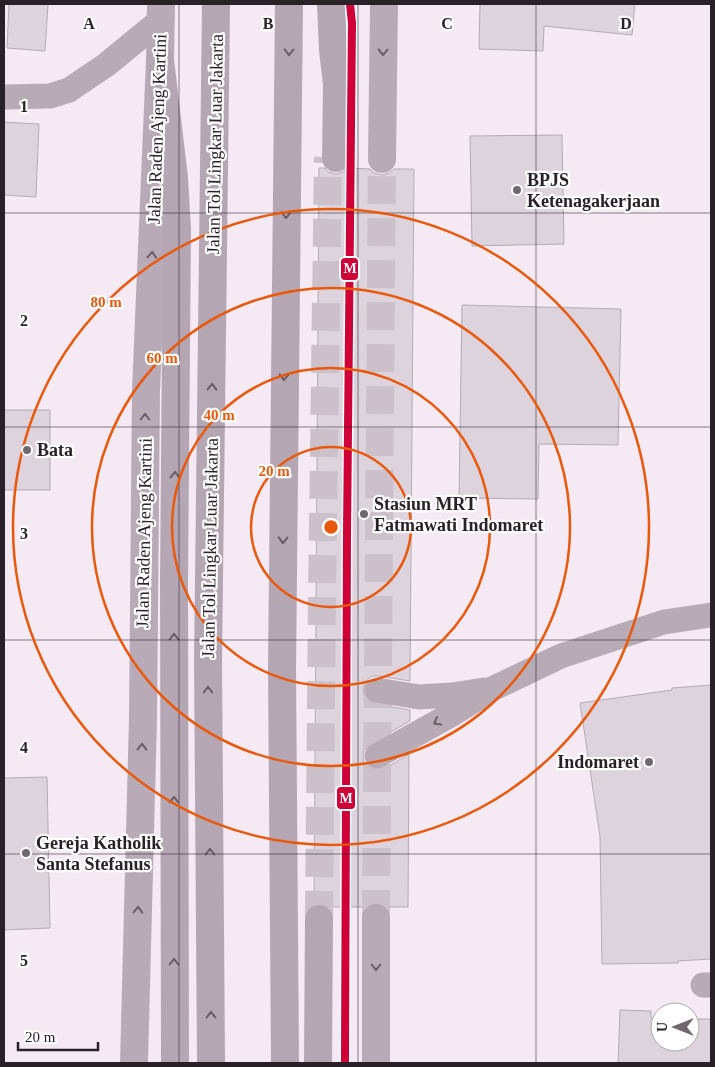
<svg xmlns="http://www.w3.org/2000/svg" width="715" height="1067" viewBox="0 0 715 1067" font-family="'Times New Roman',serif">
<style>
.building{fill:#ddd3dc;stroke:#b5abb4}
.lines{fill:none;stroke-linecap:round;stroke-linejoin:round}
.trunk-tunnel{stroke:#ccc1cb;stroke-width:28;stroke-dasharray:28 14;stroke-linecap:butt}
.motorway-tunnel{stroke:#ccc1cb;stroke-width:28;stroke-dasharray:28 14;stroke-linecap:butt}
.minor{stroke:#b8abb6;stroke-width:25}
.trunk{stroke:#b8aab6;stroke-width:28}
.motorway{stroke:#b5a6b3;stroke-width:28}
.metro-1-casing{stroke:#fff;stroke-width:11}
.metro-1{stroke:#ce0037;stroke-width:8}
.oneway{stroke:#695d67}
.oneway2{stroke:#6a5f68}
.grid{fill:none;stroke:#2a2128;stroke-width:1;stroke-opacity:0.55}
.ring{fill:none;stroke:#e8590c;stroke-width:2.5}
.poi-dot{fill:#71676f;stroke:#fff;stroke-width:2}
.labels{text-anchor:middle;dominant-baseline:central;stroke-width:4.5;stroke-linejoin:round;paint-order:stroke}
.street-label{font-size:18px;fill:#2a2128;stroke:#fff}
.poi-label{font-size:18px;font-weight:bold;fill:#2a2128;stroke:#fff;text-anchor:start}
.grid-label{font-size:16px;text-anchor:middle;font-weight:bold;fill:#2a2128;stroke:#fff;stroke-width:4.5;stroke-linejoin:round;paint-order:stroke}
.centre{fill:#e8590c;stroke:#fff;stroke-width:2.5}
.ring-label{font-size:15px;text-anchor:middle;font-weight:bold;fill:#e8590c;stroke:#fff;stroke-width:4.5;stroke-linejoin:round;paint-order:stroke}
.line-badge{stroke:#fff;stroke-width:2}
.badge-label{font-size:14px;text-anchor:middle;font-weight:bold;fill:#fff}
</style>
<rect width="100%" height="100%" fill="#f5e9f4"/>
<path class="building" d="M9,4h39l-3,47 -38,-3z
M480,4h155l-3,31 -88,-9 -1,25 -64,-2z
M4,122l35,2 -3,73 -32,-2z
M562,135l2,109 -92,2 -2,-110z
M319,168h6l3,4 8,2 7,-2 4,-4 23,1 4,4 8,2 7,-2 5,-4h20l-4,512 -31,-5h-7l-6,5 -3,7 1,7 4,6 7,3 35,6v11l-40,23 -6,5 -1,7 1,7 5,5 8,2 7,-1 25,-15 -1,153h-21l-4,-3 -7,-2 -7,2 -3,3h-38l-8,-4 -6,2z
M462,305l159,4 -3,136 -79,-1 -1,55 -79,-1z
M4,410h46v80h-46z
M711,685v274l-33,2v2l-76,1 -2,-128 -20,-133 92,-13v-2z
M47,777l3,151 -46,2v-152z
M620,1010l31,1v7h9v24h30v-23h21v44h-93z"/>
<g class="lines">
<path class="trunk-tunnel" d="M376,918l6,-759"/>
<path class="motorway-tunnel" d="M319,919l3,-323 6,-439"/>
<path class="minor" d="M4,97l46,-1 19,-6 37,-25 55,-45
M377,690l42,7 33,-2 32,-5
M377,756l77,-43 40,-25 67,-32 103,-34 47,-7
M703,985h8"/>
<path class="trunk" d="M382,159l2,-155
M376,918v145
M134,1063l9,-345 3,-328 14,-330 1,-56"/>
<path class="motorway" d="M331,4l2,46 4,34 -1,74
M160,60l14,118 3,51 -3,352 1,482
M211,1063l-3,-402 8,-657
M285,1063l-3,-395 7,-664
M318,1063l1,-144"/>
<defs>
<path id="metro-1" d="M345,1063l2,-530 5,-510 -2,-19"/>
</defs>
<use href="#metro-1" class="metro-1-casing"/>
<use href="#metro-1" class="metro-1"/>
</g>
<defs><path id="oneway-chevron" d="M-2-3.5L2.5 0L-2 3.5" fill="none" stroke-width="1.6" stroke-linecap="round" stroke-linejoin="round" transform="scale(1.25)"/></defs>
<g class="oneway">
<use href="#oneway-chevron" transform="translate(289 52) rotate(91)"/>
<use href="#oneway-chevron" transform="translate(286 215) rotate(91)"/>
<use href="#oneway-chevron" transform="translate(284 377) rotate(91)"/>
<use href="#oneway-chevron" transform="translate(212 387) rotate(-89)"/>
<use href="#oneway-chevron" transform="translate(175 475) rotate(-89)"/>
<use href="#oneway-chevron" transform="translate(283 540) rotate(91)"/>
<use href="#oneway-chevron" transform="translate(174 637) rotate(-90)"/>
<use href="#oneway-chevron" transform="translate(208 690) rotate(-90)"/>
<use href="#oneway-chevron" transform="translate(174 800) rotate(-90)"/>
<use href="#oneway-chevron" transform="translate(210 852) rotate(-90)"/>
<use href="#oneway-chevron" transform="translate(174 962) rotate(-90)"/>
<use href="#oneway-chevron" transform="translate(211 1015) rotate(-90)"/>
</g>
<g class="oneway2">
<use href="#oneway-chevron" transform="translate(383 52) rotate(91)"/>
<use href="#oneway-chevron" transform="translate(152 255) rotate(-87)"/>
<use href="#oneway-chevron" transform="translate(145 417) rotate(-90)"/>
<use href="#oneway-chevron" transform="translate(437 722) rotate(151)"/>
<use href="#oneway-chevron" transform="translate(142 747) rotate(-89)"/>
<use href="#oneway-chevron" transform="translate(138 910) rotate(-89)"/>
<use href="#oneway-chevron" transform="translate(376 967) rotate(90)"/>
</g>
<path class="grid" d="M179,4v1059M358,4v1059M536,4v1059M4,213h707M4,427h707M4,640h707M4,854h707"/>
<g class="ring">
<circle cx="331" cy="527" r="80"/>
<circle cx="331" cy="527" r="159"/>
<circle cx="331" cy="527" r="239"/>
<circle cx="331" cy="527" r="318"/>
</g>
<g class="poi-dot">
<circle cx="517" cy="190" r="5"/>
<circle cx="27" cy="450" r="5"/>
<circle cx="364" cy="514" r="5"/>
<circle cx="649" cy="762" r="5"/>
<circle cx="26" cy="853" r="5"/>
</g>
<g class="labels">
<g class="street-label">
<text transform="translate(157 129) rotate(-88)">Jalan Raden Ajeng Kartini</text>
<text transform="translate(215 144) rotate(-89)">Jalan Tol Lingkar Luar Jakarta</text>
<text transform="translate(144 533) rotate(-89)">Jalan Raden Ajeng Kartini</text>
<text transform="translate(210 548) rotate(-89)">Jalan Tol Lingkar Luar Jakarta</text>
</g>
<g class="poi-label">
<text x="527" y="180">BPJS<tspan x="527" dy="21">Ketenagakerjaan</tspan></text>
<text x="37" y="450">Bata</text>
<text x="374" y="504">Stasiun MRT<tspan x="374" dy="21">Fatmawati Indomaret</tspan></text>
<text x="639" y="762" text-anchor="end">Indomaret</text>
<text x="36" y="843">Gereja Katholik<tspan x="36" dy="21">Santa Stefanus</tspan></text>
</g>
</g>
<g class="grid-label">
<text x="89" y="29">A</text>
<text x="268" y="29">B</text>
<text x="447" y="29">C</text>
<text x="626" y="29">D</text>
<text x="24" y="112">1</text>
<text x="24" y="326">2</text>
<text x="24" y="539">3</text>
<text x="24" y="753">4</text>
<text x="24" y="966">5</text>
</g>
<circle cx="331" cy="527" r="8" class="centre"/>
<g class="ring-label">
<text x="106" y="307">80 m</text>
<text x="162" y="363">60 m</text>
<text x="219" y="420">40 m</text>
<text x="274" y="476">20 m</text>
</g>
<g class="line-badge">
<rect x="340" y="257" width="19" height="24" rx="5" fill="#ce0037"/>
<rect x="336" y="786" width="20" height="24" rx="5" fill="#ce0037"/>
</g>
<g class="badge-label">
<text x="350" y="273">M</text>
<text x="346" y="803">M</text>
</g>
<rect width="715" height="1067" fill="none" stroke="#2a2128" stroke-width="10"/>
<g transform="translate(675 1027) rotate(270)"><circle r="24" fill="#ffffff" stroke="#aaa6a9"/>
<path d="M0-4L9 19L0 12L-9 19Z" fill="#71676f"/>
<text y="-8" font-size="14" font-weight="bold" text-anchor="middle" fill="#2a2128">U</text>
</g>
<path d="M18 1042v8h80v-8" fill="none" stroke="#2a2128" stroke-width="2.5"/>
<text x="25" y="1042" font-size="15" fill="#2a2128" stroke="#ffffff" stroke-width="4" paint-order="stroke">20 m</text>
</svg>
